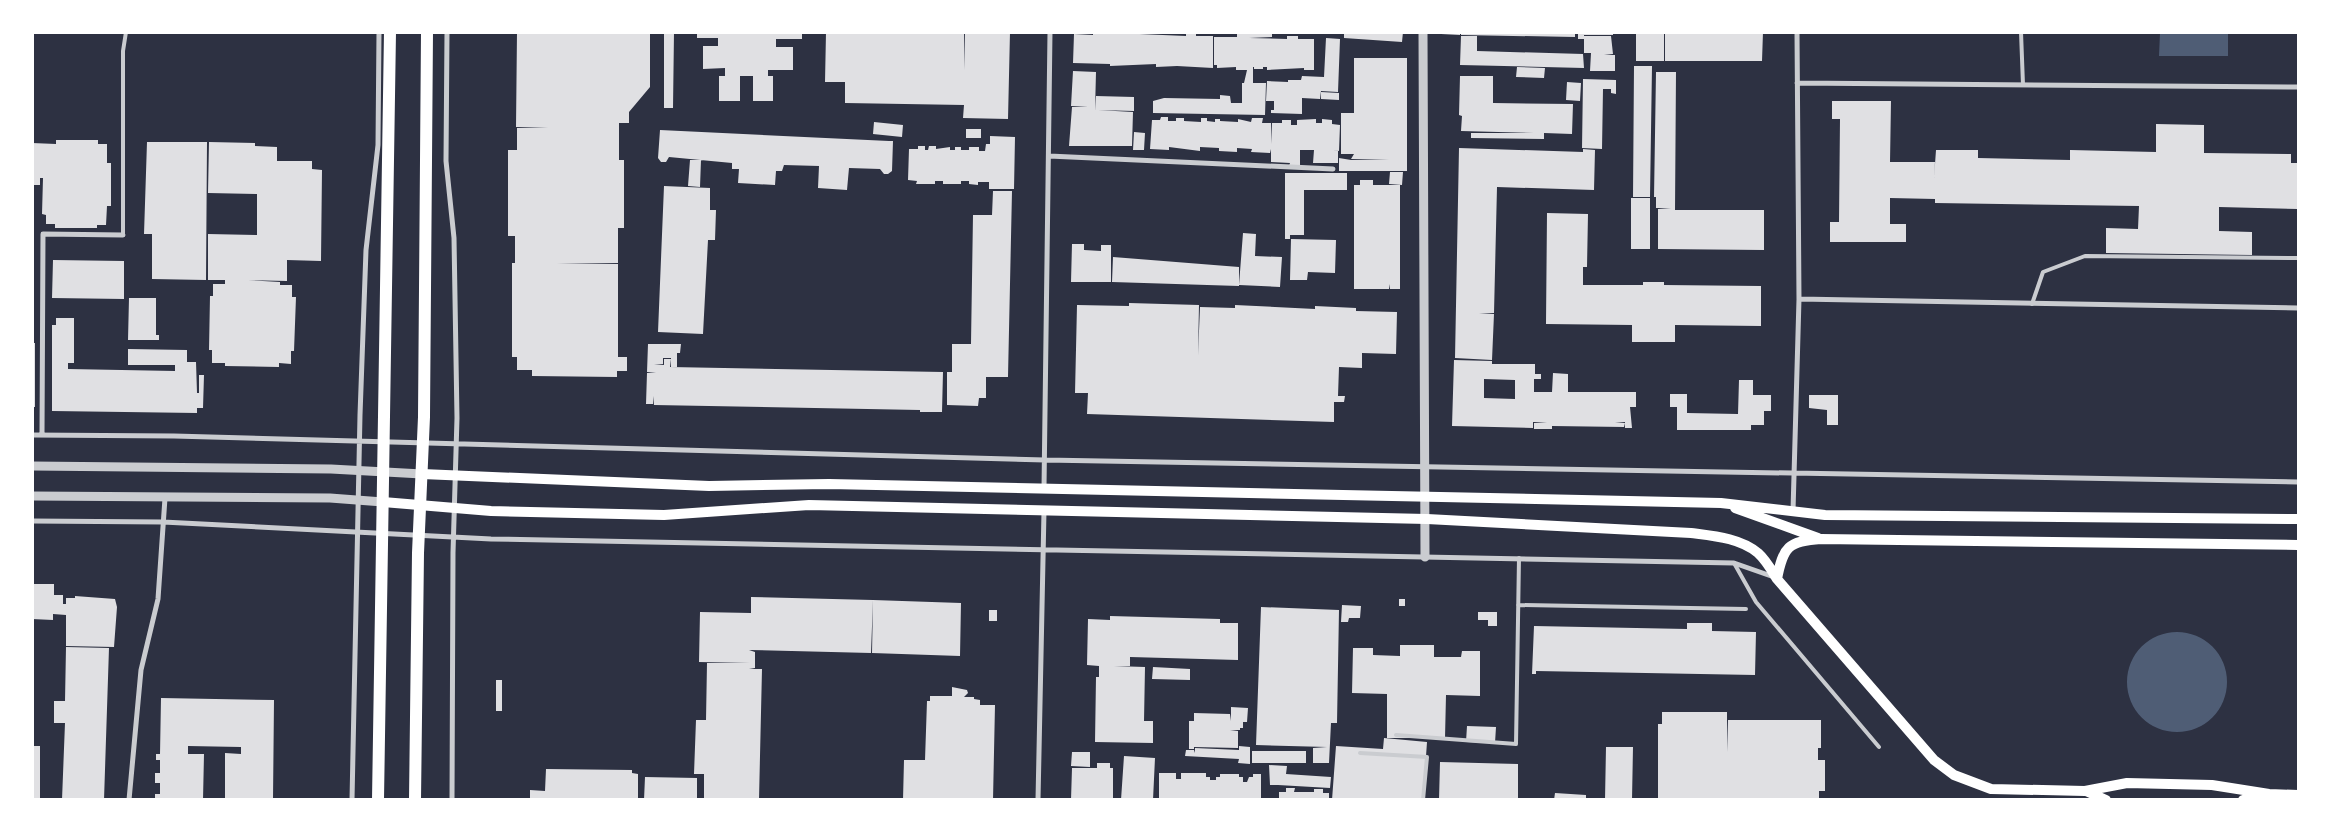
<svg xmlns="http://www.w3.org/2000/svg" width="2331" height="832" viewBox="0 0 2331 832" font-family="'Space Grotesk',sans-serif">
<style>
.water{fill:#4f5d75}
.building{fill:#e0e0e3;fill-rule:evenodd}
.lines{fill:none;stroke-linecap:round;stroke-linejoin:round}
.service{stroke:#caccd0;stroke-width:4}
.minor{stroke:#caccd0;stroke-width:5}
.tertiary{stroke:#caccd0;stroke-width:9}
.secondary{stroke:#fff;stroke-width:10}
.primary{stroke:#fff;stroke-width:12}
</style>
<rect width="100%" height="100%" fill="#2d3142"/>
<path class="water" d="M2160,33h68v23h-69z
M2127 682a50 50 0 1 1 100 0a50 50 0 1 1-100 0Z"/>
<path class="building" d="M517,32h133v55l-21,25v11h-10v37h5v68h-6v35h-61l61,1v93h9v14h-10v6l-85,-1v-6h-15v-13h-5v-94h3v-27h-7v-86h9v-22h31l-32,-1z
M664,32h10l-1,76h-9z
M697,32h105v7h-26v8h17v23h-25v6h5v25h-20v-25h-13v25h-21v-25h6v-8l-22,1v-23h15v-8h-21z
M826,32h138v38l1,-38h45l-2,87 -45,-1 1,-13 -119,-2v-21h-20z
M1093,32l93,4v-2h10v2h17v32l-36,-2 -21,1v-3l-46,2v-2l-37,-1 1,-29 19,1z
M1237,32h35v5l-23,1 38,1v-3h11v3h16v31h-10v-2l-37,2v-3h-4v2h-9v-2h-10h9v16h13l-1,32 -112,-2v-12l11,-3 56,1v-4l10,1 1,7h11v-20h2l3,-13h-11v-3l-19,1v-3h-3v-28h23z
M1344,32h59l-1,10 -58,-4z
M1441,32h19v3l-19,-1z
M1461,32h114v5l-114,-2z
M1578,32h35v3h-29v4h-6z
M1636,32h28v29h-28z
M1665,32h98l-1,29h-97z
M1461,36h16v15l106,3 1,14 -124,-3z
M1584,36h27l2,18 -9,1h11v16h-25l1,-18h-7z
M1326,38l14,1 -2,53 -17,-1 -1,8 -18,-1v16l-31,-1v-3h3v-9h-8l1,-20 21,1v-2h13l1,-4 22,1z
M1354,58h53v113h-68v-13l12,2h38l-38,-1 3,-5h-13v-41h13z
M1634,66h18l-2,131h-17z
M1517,67l28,1 -1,10 -28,-1z
M1073,71l23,1 -1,39 1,-15 38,1v14l-36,-1 35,2 -1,34h-63l3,-39h16l-17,-1z
M1656,72h20l-1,138h89v40l-106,-1v-40l13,-1h-15v-11h-2z
M1460,76h33v27l80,1 -1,30 -28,-1v6l-73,-1v-5h63l-73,-2 1,-15 -3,-1z
M1583,79l33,1v14l-5,-1v-4h-8l-1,60 -20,-1z
M1567,82l14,1 -1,18 -14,-1z
M1321,92l18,1v7l-18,-1z
M1832,101h59l-1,61h45l-1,16 2,-28h42v8l92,2v-10l86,2v-28l48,1v28l87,1v9h7v46l-79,-2v24l33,1v23l-146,-2v-25l32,1 1,-23 -204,-3v-4l-45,-1v26h16v18h-76v-20h9l1,-103h-8z
M1161,117h7v4h8v-3h8v3l17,1v-4h6v3l8,1v-3h5v2l18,1v-3l13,3 1,-4h11l-1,5h9v21l1,-21h10v-3h9v5h6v-5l19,-1v4h6v-4l10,1v4l8,1 -1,26 -7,-1 6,1v12h-25l1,-13h-14v17l-11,-1 1,-3 -19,-1v-13l-1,4 -19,-1 1,-3 -15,-1v4l-18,-1v-3l-19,-1v4l-31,-4v3l-19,-1 2,-29h8z
M874,122l29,3 -1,12 -29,-3z
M966,129h15v9h-15z
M660,130l229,11h4l-1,30 -4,3h-4l-4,-5 -31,-1 -2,22 -29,-2 1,-22 -35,-1 -2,6h-6l-1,14 -37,-2 1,-14h-7v-6l-63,-6 -3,5h-5l-3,-4z
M1134,132l11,1 -1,17h-11z
M990,136l25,1 -1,52h-25v-7h-11v3l-9,-1v-3h-8v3h-18v-3h-8v3h-19l1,-3 -9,-1 1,-31h9v-3h7v4h3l1,-4h7v3l14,-2v3h5v-3h6v3h8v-3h10v4h6l1,-7h4z
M56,140h42v4h9v19h4v43h-4l-1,19h-9v3h-42v-4h-9v-9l-4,-1 1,-36h-3v7h-8v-42l24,1z
M147,142h60l-1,138 -54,-1v-45h-8z
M209,142l46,1v3l22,1v14h35v8l10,1 -1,91 -34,-1v21l-39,-1 32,2v3h12v12h4l-2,54h-3v13l-12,-1v4l-54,-1v-3h-13v-13h-3l1,-54h3v-12h12v-4h-17v-46l49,1v-41l-49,-1z
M1459,148l124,4v-3l12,1 -1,40 -97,-3 -3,126 -15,1h15l-2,46 -37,-2z
M690,160h11l-1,27 -12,-1z
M1390,172h13l-1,13 -13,-1z
M1285,173h62v17h-43v45h-14v4h-5z
M1360,180h13v5h27v104h-10v-5l-1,5h-35v-104h6z
M664,186l46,2v22h6l-1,30h-7l-5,94 -45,-2z
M993,191h19l-4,186h-22v21h-7l-1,8 -31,-1v-33h5v-28h19l2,-129h19z
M1631,198h19v51h-19z
M1547,213l41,1 -1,53h-4v18h60v-3h21v3l97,1v40l-86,-1v17h-43v-17l-86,-1z
M1243,233l13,1 -1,22 27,1 -2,30 -41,-2z
M1291,239l45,1 -1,33 -27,-1 -1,8h-17z
M1072,244h12v6l17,1v-6h10v37h-40z
M1113,257l126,10v19l-127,-4z
M53,260l71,1v38l-72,-1z
M129,298h27v37h3v5h-31z
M1129,303l70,2 -1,50 2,-48 35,1v-3l80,4v-3l41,2v3l41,1 -1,42 -34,-1v15l-23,-1 -1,29h7l-1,6h-10v20l-247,-8 1,-21h-13l2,-88 52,1z
M56,318h18v45h-6v6l107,2v-6h-47v-16l59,1v12h9l1,31h2v-18h5l-1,33h-6v5l-145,-2v-86h4z
M32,343h3v64h-3z
M648,344h33l-1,9h-3v14h-6v-13v4h-8v6h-9l10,1v-6h7l-1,8 273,5 -1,40h-22v-2l-266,-5 -1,-9v8h-7l1,-31 9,-1h-9z
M1454,360l38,1v3h43v10h6v5h-7v13h18l1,-19 15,1v18h68v15h-6l2,21h-7v-6h-10l10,1 -1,4 -72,-1v3h-18v-6l13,-1h-14v6l-81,-2zM1484,379l31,1v19l-31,-1z
M1739,380h14v15h18v16h-7v14h-13v-17v22h-67v-6v6h-7v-23h-7v-13h17v19l51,1z
M1809,395h29v30h-11v-15l-18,-2z
M32,584h22v11h9v9h3v-6h9v-2l40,3 2,8 -3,40 -48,-1v-31l-13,-1v6l-21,-1z
M751,597l122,3 -2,53 -122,-3 6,2v16l-6,1h13l-3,131h-55v-26h-10l2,-54h10l1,-57h43l-51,-1 1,-50 51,1z
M1399,599h6v7h-6z
M873,600l88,3 -1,53 -88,-3z
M1342,605l19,1 -1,12h-11l-1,4h-7z
M1261,607l78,3 -2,113h-6l-2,40h-16v-15l14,-1 -71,-2z
M989,610h8v11h-8z
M1478,612h19v14h-9v-6h-10z
M1110,616l110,3v4h18v37l-108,-3v9h-16l31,1 -1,54h9v22l-58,-1 1,-65h3v-11l-12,-1 1,-46 22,1z
M1687,623h25v8l44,1 -1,43 -219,-4v3h-4l2,-48 153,3z
M1400,645h34v12h27l1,-6h18v45l-34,-1 -1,43h-58v-44l-35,-1 1,-45h20v7l27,1z
M66,647l43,1 -5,152h-42l3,-77h-11v-22h11z
M1153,667l37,2v11l-38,-1z
M496,680h6v31h-6z
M952,687l15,3 1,3 -4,4h10v2l6,1v5h15l-2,95h-90l1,-40h21l2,-59h3v-5h22z
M161,698l113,2 -1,100h-48v-47l16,1v-7l-53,-1v8h16l-1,46h-48v-6h5v-11h-5v-10h5v-13h-4v-6h4z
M1231,707l17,1 -1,14h-4v6h-3v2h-10l8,1v17l-44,-1v2h-5v-28h5v-8l36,1 1,7z
M1662,712h65v40l1,-32h93v28h-3v12h7v31h-6v9h-161v-76h4z
M1467,726l29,1 -1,16 -29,-1z
M1384,738l43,4 -4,58h-91l4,-54 47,3z
M32,746h8v54h-8z
M1239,746l11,1v17l-12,-1 1,-4 -54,-3 1,-6h8l1,3v-5l44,2z
M1606,747h27l-1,53h-27z
M1252,751h54v12h-54z
M1072,752h18v15l-19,-1z
M1124,756l31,2 -2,42h-32z
M1440,762l78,2v36h-79z
M1097,763h13v5h3v32h-42l1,-32h25z
M1269,765l18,1 -1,8 45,3 -1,11 -52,-3v-12v12h-8z
M546,769l86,1v3l6,1v26h-108v-10l15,1z
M1159,773h17v6h5v-6h25v4h4v3h6v-3h4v-3h19v3h4v5h4l2,-5h4v-3h8v26h-102z
M645,777l52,1v22h-53z
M1286,788h9l-1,4h20v-3h9v4h6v7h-50v-8h7z
M1555,793l31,2v5h-32z"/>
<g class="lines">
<path class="service" d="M2021,32l2,53
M123,235v-184l3,-19
M2032,304l11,-32 42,-16 213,2
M1734,563l22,39 123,145
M1518,605l228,4
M1396,735l120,9 3,-186
M1360,753l67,4 -4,43"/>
<path class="minor" d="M447,32l-1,129 8,77 3,180 -4,135 -1,247
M1797,83l501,4
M1049,156l284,13
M1799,299l499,9
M32,435l142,1 871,24 1253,22
M42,435l1,-201 80,1
M1044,488l6,-456
M1793,511l6,-212 -2,-267
M32,521l131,1 328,17 1243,24 40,14
M129,800l12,-130 17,-71 7,-101
M352,800l8,-385 6,-165 12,-105 1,-113
M1038,800l6,-289"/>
<path class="tertiary" d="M1423,32l2,525
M32,466l299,3 91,5
M32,496l298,2 53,4"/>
<path class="secondary" d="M422,474l287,12 120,-2 892,19 104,12 473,4
M383,502l108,9 173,4 145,-10 618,14 264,14c23,3 49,5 67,20 8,7 14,18 19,26l157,181 20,15 37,14 94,2 42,-8 85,2 57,9 29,1
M1735,508l83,30
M1777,579c6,-32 11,-38 44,-40l477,6
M2086,791l20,9
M2243,800l18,-5"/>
<path class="primary" d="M378,800l12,-768
M415,800l3,-247 6,-136 3,-385"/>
</g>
<rect width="2331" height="832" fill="none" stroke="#ffffff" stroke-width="68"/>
</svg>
